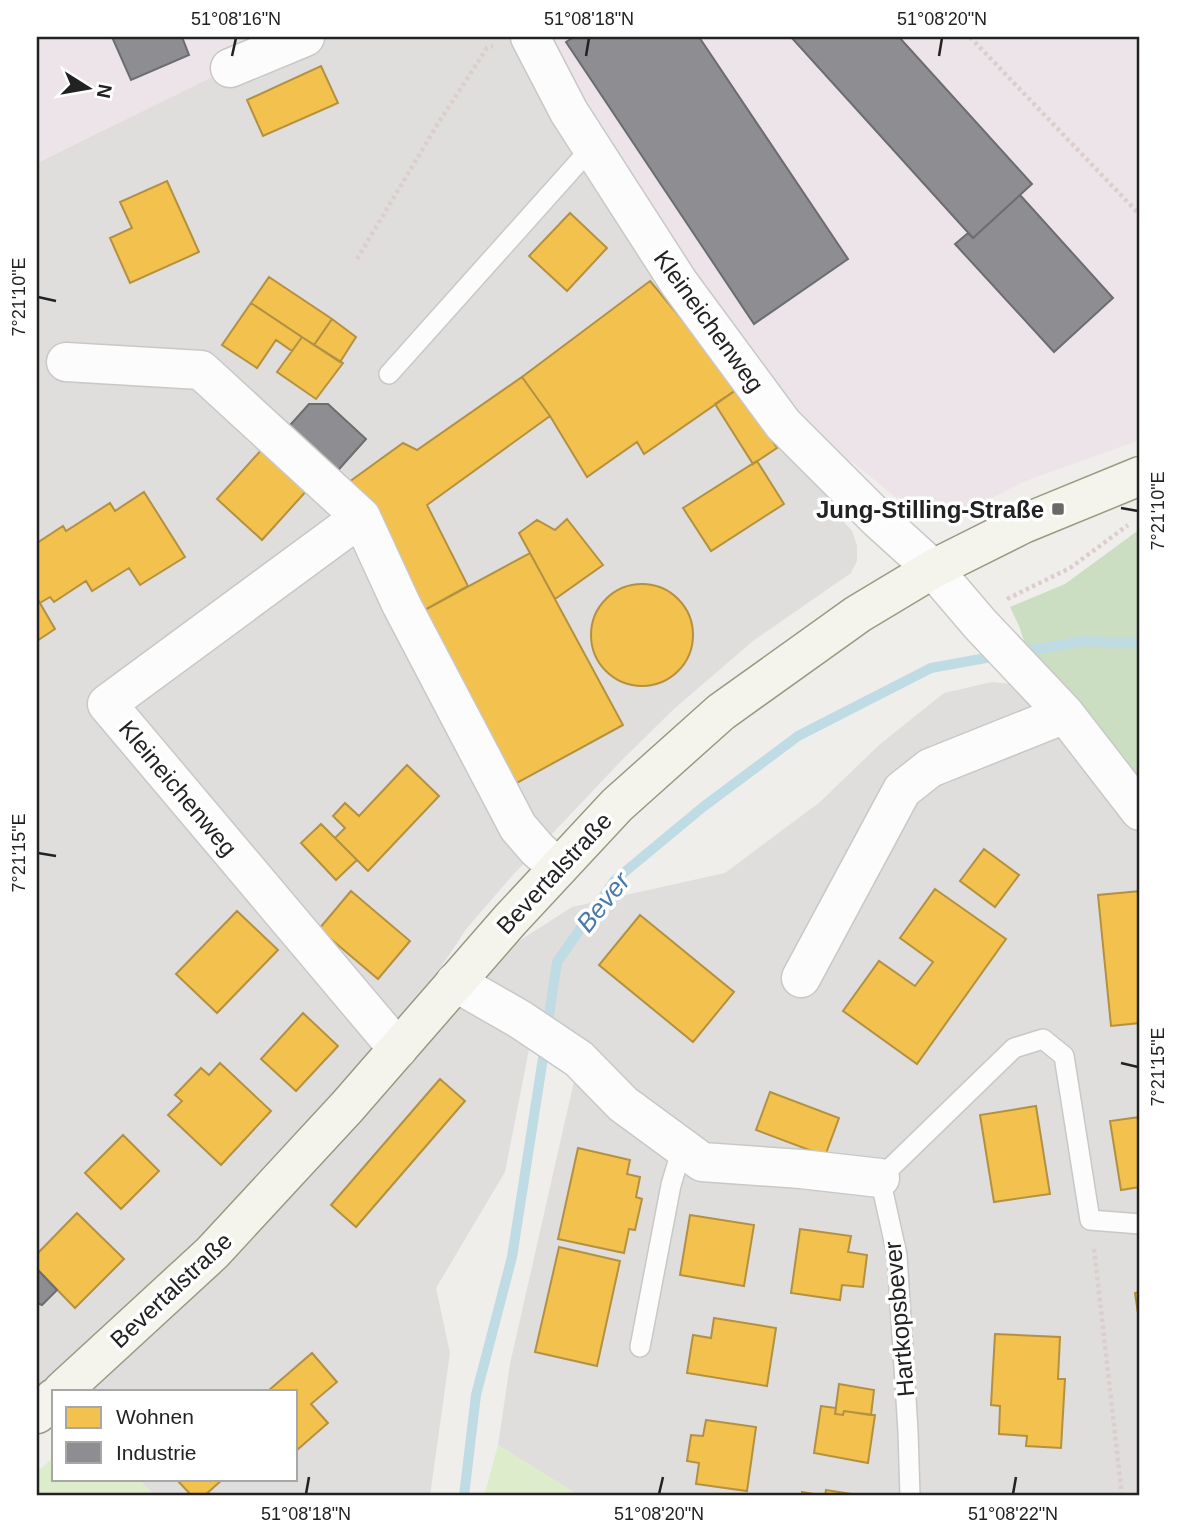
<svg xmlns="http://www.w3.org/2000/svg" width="1177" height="1533" viewBox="0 0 1177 1533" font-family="Helvetica,sans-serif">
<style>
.residential{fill:#dfdedc}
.industrial{fill:#ede4e9}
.grass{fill:#ddeccb}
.forest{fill:#cbdec1}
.homes{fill:#f2c14e;stroke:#b49141;stroke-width:2}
.industry{fill:#8d8d92;stroke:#6d6d70;stroke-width:2}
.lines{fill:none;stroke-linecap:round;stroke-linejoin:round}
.stream{stroke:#bfdbe3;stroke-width:10}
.lane-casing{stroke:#c9c8c7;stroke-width:22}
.street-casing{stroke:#c9c8c7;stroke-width:41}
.secondary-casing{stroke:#999a82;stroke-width:41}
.path{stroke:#dccecd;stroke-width:4.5;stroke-dasharray:3.5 3.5;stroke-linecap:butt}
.lane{stroke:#fdfcfc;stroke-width:19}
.street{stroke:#fdfcfc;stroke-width:38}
.secondary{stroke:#f4f4ed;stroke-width:38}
.ticks{fill:none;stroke:#222;stroke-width:2.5}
.poi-dot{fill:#6a6968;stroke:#fff;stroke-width:2.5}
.labels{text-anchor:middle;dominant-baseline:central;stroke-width:7;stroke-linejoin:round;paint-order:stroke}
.street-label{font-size:24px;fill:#222;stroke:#fff}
.poi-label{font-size:24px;font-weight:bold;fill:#222;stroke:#fff;text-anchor:end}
.water-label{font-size:26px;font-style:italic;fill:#4a7aab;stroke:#fff}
.neatline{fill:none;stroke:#222;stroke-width:2.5}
.ticks-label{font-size:18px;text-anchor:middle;fill:#222}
</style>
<rect width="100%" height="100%" fill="#f0eeeb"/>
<path class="residential" d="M305,37h225l308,443 -13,21 27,30 5,15v15l-6,12 -98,68 -79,68 -52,51 -110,116 -45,52 -115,173 103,-119 117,-75 153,-34 95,-71 59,-57 65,-52 48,-11 48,5 100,124v685h-560l-82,-51 12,-81 69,-305 -48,-20 -26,133 -69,116 14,65 -20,143h-275l-17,-17h158v-88h-242l-17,23v-1251l193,-95z"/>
<path class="industrial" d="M37,37h268l-75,31 -193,95z
M530,37h610v403l-117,42 -60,31 -19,8h-12l-16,-7 -65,-53 -13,19z"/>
<path class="grass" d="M498,1445l82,51h-96z
M54,1457v22h84l17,17h-118v-24z"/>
<path class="forest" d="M1140,529v282l-100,-124 -21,-61 -9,-19 55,-23z"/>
<path class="homes" d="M321,66l17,37 -75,33 -16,-36z
M167,181l32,71 -69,31 -20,-45 22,-10 -12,-26z
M570,213l37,35 -40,43 -38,-35z
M269,277l63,42 -18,26 -63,-42z
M650,281l89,107 -95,66 -7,-12 -50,35 -37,-61 -28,-39z
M251,303l51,34 -10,14 -16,-11 -19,28 -35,-23z
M332,319l24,18 -16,25 -26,-17z
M302,337l41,26 -27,36 -39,-27z
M522,377l28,39 -123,89 41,81 -47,26 -72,-130 54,-39 14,7z
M739,388l38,60 -24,16 -38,-60z
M264,447l45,41 -47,52 -45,-41z
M757,461l27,43 -73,47 -28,-43z
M144,492l41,65 -45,28 -11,-17 -37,23 -6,-10 -32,21 -4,-5 -10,6 -3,-5v-55l26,-17 3,5 44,-28 5,8z
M567,519l36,46 -48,34 -36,-66 18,-13 18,10z
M530,553l93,172 -108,59 -94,-172z
M591 635a51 51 0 1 1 102 0a51 51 0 1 1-102 0Z
M37,598l18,31 -18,12z
M407,765l32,31 -71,75 -33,-33 10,-10 -12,-12 12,-13 14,13z
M321,824l36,36 -21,20 -35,-37z
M984,849l35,26 -24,32 -35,-26z
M935,889l71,50 -89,125 -74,-53 36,-50 36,25 18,-24 -33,-24z
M351,891l59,50 -32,38 -59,-50z
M1140,891v132l-29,3 -13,-131z
M237,911l41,39 -61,63 -41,-39z
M640,915l94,77 -41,50 -94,-77z
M303,1013l35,33 -42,45 -35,-32z
M220,1063l51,48 -50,54 -53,-50 14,-14 -7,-6 26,-27 8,7z
M440,1079l25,22 -109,126 -25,-22z
M770,1092l69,26 -14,38 -69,-26z
M1036,1106l14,88 -56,8 -14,-87z
M1140,1117v70l-19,3 -11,-69z
M123,1135l36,36 -38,38 -36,-36z
M578,1148l52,12 -3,14 13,3 -4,20 6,2 -7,31 -6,-1 -5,24 -66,-14z
M77,1213l47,46 -49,49 -38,-39v-15z
M690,1215l64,10 -10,61 -64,-11z
M800,1229l51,7 -3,16 19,3 -4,32 -21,-2 -2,15 -49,-7z
M559,1247l61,14 -23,105 -62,-14z
M1140,1292v35l-5,-34z
M714,1318l62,10 -9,58 -80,-13 6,-38 18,3z
M995,1334l65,3 -2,42h7l-4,69 -35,-2 1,-10 -28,-2 1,-28 -9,-1z
M312,1353l25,29 -26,22 17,19 -31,27 -1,-59h-28z
M839,1384l35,6 -3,25 -27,-4 -1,4 -8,-1z
M821,1406l15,2 -1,6 8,1 1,-4 31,4 -7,48 -54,-10z
M706,1420l50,7 -9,64 -51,-7 3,-21 -12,-2 4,-26 12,1z
M176,1479h47l-19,17h-12z
M826,1490l26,4v2h-50v-4l23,4z"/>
<path class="industry" d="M112,37h70l7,18 -58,25z
M574,37h125l149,222 -94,65 -188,-282z
M791,37h108l133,147 -59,54z
M1020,195l93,103 -59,54 -99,-108 13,-11 5,5z
M309,404h19l38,35 -34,38 -49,-44z
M37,1269l20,21 -15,15 -5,-2z"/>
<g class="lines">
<path class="stream" d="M1020,652l63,-11 57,2
M547,1029l10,-67 58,-82 88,-73 95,-71 133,-68 66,-12
M464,1496l12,-101 36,-138 33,-212"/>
<defs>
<path id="lane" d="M389,374l203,-227
M640,1347l31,-162 11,-37
M910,1496l-2,-65 -11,-176 -17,-77 134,-130 29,-9 21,17 26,164 50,4"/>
<path id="street" d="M530,37l39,75 110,171 104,141 96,96 54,49 47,55 85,90 75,97
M230,68l75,-31
M66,362l135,8 160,147 -254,187 291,345
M361,517l40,87 117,223 19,22 21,19
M801,978l101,-188 28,-22 135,-54
M455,982l66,38 58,39 44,45 79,58 99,7 79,9"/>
<path id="secondary" d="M62,1391l150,-138 135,-146 163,-187 107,-115 104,-93 137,-98 75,-45 90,-45 117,-48
M37,1414l17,-16"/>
</defs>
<use href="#lane" class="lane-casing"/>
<use href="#street" class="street-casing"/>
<use href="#secondary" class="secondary-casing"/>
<path class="path" d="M970,37l170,178
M357,259l80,-134 50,-77 6,-2
M1007,599l63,-31 58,-43
M1094,1249l28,247"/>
<use href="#lane" class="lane"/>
<use href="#street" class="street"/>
<use href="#secondary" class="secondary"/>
</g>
<path class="ticks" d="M232,56l4,-18M586,56l3,-18M939,56l3,-18M38,297l18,4M1121,508l17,3M38,853l18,3M1121,1063l17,4M306,1494l3,-17M659,1494l4,-17M1013,1494l3,-17"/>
<rect class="poi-dot" x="1051" y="502" width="14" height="14" rx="3.5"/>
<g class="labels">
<g class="street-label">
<text transform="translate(709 321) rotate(54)">Kleineichenweg</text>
<text transform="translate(178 788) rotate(50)">Kleineichenweg</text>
<text transform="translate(554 873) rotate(-47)">Bevertalstraße</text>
<text transform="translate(171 1290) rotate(-43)">Bevertalstraße</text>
<text transform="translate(899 1319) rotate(-95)">Hartkopsbever</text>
</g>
<g class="poi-label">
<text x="1044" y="509">Jung-Stilling-Straße</text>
</g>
<g class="water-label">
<text transform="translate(603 902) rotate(-51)">Bever</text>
</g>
</g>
<rect width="1177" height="1533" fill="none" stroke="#ffffff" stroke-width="77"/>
<rect x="52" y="1390" width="245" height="91" fill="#ffffff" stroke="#a7a7a7" stroke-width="2"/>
<rect x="66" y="1407" width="35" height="21" fill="#f2c14e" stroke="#a7a7a7" stroke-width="2"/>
<text x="116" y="1424" font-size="21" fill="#222222">Wohnen</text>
<rect x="66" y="1442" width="35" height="21" fill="#8d8d92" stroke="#a7a7a7" stroke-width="2"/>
<text x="116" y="1460" font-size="21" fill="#222222">Industrie</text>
<g transform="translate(88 88) rotate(101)" stroke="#ffffff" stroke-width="5" paint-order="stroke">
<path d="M0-5L12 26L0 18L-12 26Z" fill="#222222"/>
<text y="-10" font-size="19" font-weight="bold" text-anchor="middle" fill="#222222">N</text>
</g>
<rect x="38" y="38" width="1100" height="1456" class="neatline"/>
<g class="ticks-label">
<text x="236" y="25">51°08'16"N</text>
<text x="589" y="25">51°08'18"N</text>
<text x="942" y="25">51°08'20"N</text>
<text transform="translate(19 297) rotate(-90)" y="6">7°21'10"E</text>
<text transform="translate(1158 511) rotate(-90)" y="6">7°21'10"E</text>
<text transform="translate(19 853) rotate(-90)" y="6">7°21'15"E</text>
<text transform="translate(1158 1067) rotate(-90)" y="6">7°21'15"E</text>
<text x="306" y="1520">51°08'18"N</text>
<text x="659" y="1520">51°08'20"N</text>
<text x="1013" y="1520">51°08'22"N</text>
</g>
</svg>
